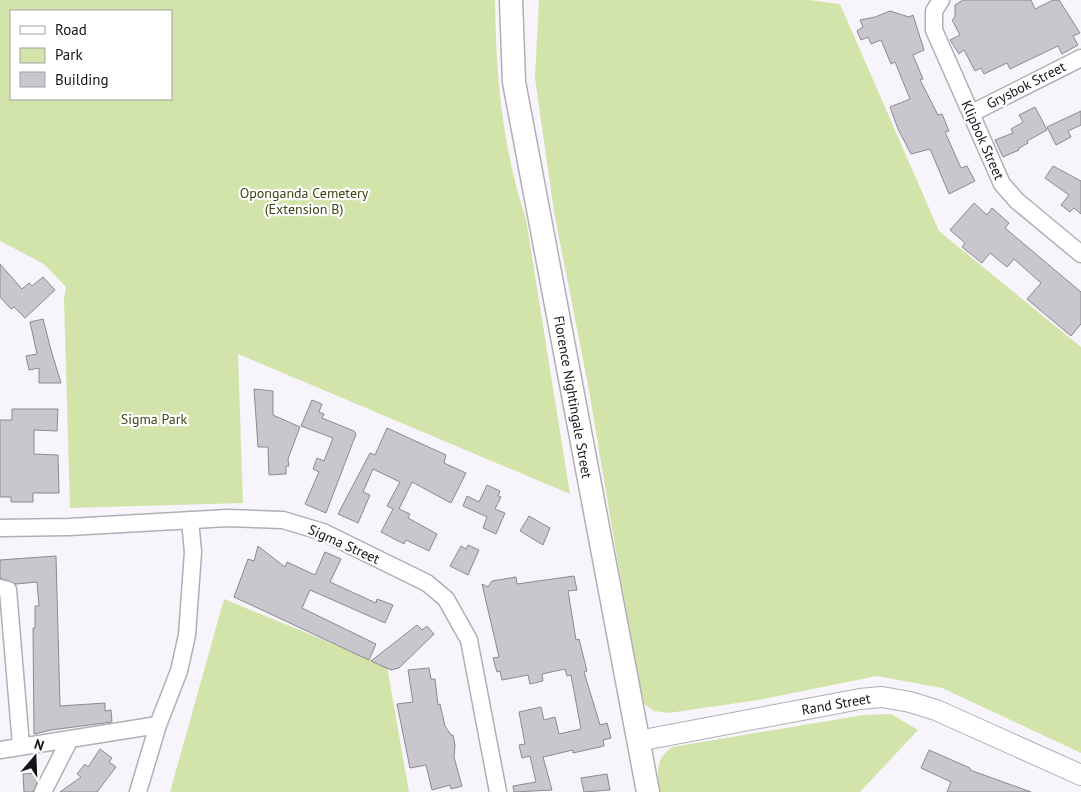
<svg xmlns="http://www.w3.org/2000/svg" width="1081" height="792" viewBox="0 0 1081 792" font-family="'PT Sans',sans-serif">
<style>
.green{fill:#d3e4aa;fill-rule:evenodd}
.building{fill:#c9c6ce;stroke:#8c8990}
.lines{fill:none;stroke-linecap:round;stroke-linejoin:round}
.minor-casing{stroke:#b1aeb6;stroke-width:19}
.tertiary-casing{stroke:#b1aeb6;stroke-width:22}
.secondary-casing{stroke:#b1aeb6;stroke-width:25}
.minor{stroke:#fff;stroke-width:16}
.tertiary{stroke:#fff;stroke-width:20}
.secondary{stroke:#fff;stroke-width:22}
.labels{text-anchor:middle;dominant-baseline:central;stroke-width:4.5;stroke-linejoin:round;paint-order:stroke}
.street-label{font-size:14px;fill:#151417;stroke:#fff}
.park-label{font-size:14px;fill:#3a4610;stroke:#fff}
</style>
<rect width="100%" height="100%" fill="#f7f4fc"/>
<path class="green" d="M0,0h495c1,76 7,146 31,219l44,275 -332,-140 5,149 -173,5 -6,-209 2,-12 -22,-23 -44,-23zM11,11h160v88h-160z
M539,0h270l31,4 99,227 142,116v406l-139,-65 -65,-12 -119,24 -89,13 -15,-2 -10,-7 -5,-16 -51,-303 -34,-173 -19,-134z
M224,599l163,67 22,126h-239z
M891,714l27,16 -58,62h-200c-3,-19 -5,-33 12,-45l191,-32z"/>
<path class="building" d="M963,0h68l4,9 18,-9h6l21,33 -7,3 5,9 -16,9 -4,-8 -48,23 -3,-6 -23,11 -3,-6 -6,3 -11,-21 -5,4 -9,-14 10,-5 -8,-15 3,-3v-12z
M890,11l19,6 4,-2 11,35 -11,5 10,24 -3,1 18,35 4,-1 7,17 -4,1 16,36 6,-2 8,15 -26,13 -19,-45 -19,5 -13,-25 -8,-22 20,-8 -15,-37 -4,2 -10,-24 -10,4 -3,-7 -7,3 -4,-9 6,-4 -3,-7 15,-3z
M1035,107l12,23 -20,11 1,2 -10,6 1,1 -16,7 -8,-17 18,-7 -2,-4 12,-7 -4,-7z
M1081,111v14l-13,6 3,6 -15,8 -9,-18z
M1053,166l28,15v33l-7,-6 -4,4 -9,-7 8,-10 -24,-17z
M974,203l13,12 5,-7 17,15 -4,5 76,64v32l-10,12 -44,-37 14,-16 -27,-24 -7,8 -17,-14 -8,10 -20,-16 3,-4 -15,-13z
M0,264l22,25 7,-6 3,3 11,-9 12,13 -30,28 -11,-11 -3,2 -11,-12z
M43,319l8,31 10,33h-22v-15l-10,2 -3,-14 11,-2 -7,-32z
M254,389l19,2v24l27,12 -12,32 1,7h-3v8l-17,1 -1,-28h-10z
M312,400l10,4 -3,8 5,2 -2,4 32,13 2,3 -30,79 -21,-9 14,-32 -6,-3 4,-11 7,3 9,-23 -32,-12z
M12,409h46l-1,22 -23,-1v24l24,1 1,38h-26v9h-22v-5h-11v-77h12z
M387,428l59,27 -2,8 22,10 -15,30 -39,-21 -13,27 11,5 -2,4 29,16 -8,17 -23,-11 -2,4 -23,-12 12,-23 -6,-3 13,-24 -27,-13 -10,23 7,3 -12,28 -20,-9 32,-61 5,2z
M487,485l13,6 -2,5 3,1 -6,12 10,4 -9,21 -13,-6 4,-11 -24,-11 4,-10 12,6z
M529,516l21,12 -7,17 -23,-14z
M468,545l11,5 -11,25 -18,-9 11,-20 5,3z
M258,546l27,21 2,-5 28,13 10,-23 16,7 -11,23 46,21 1,-4 16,6 -8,18 -75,-33 -8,18 74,36 -7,16 -135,-63 14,-38 6,2z
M56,556l4,150 45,-3v8l6,-1 1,12 -61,8 -17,4 -1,-106h2v-22h4l-2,-24 -21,2 -16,-6v-18z
M574,576l3,14 -9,1 8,49 3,-1 8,32 -3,1 16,53 7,-2 4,15 -8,2 1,6 -31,7v-3l-30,7 9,33 -38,2 -1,-6 23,-4 -6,-26 -8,2 -3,-13 6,-1 -6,-32 22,-5 3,13 11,-3 4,17 22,-5 -10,-54 -4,1 -2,-7 -23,5 1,7 -13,3 -2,-9 -26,5 -2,-9 -3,1 -4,-14 6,-1 -17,-73 6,3 4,-6 24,-4 1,7z
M417,625l5,5 5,-4 7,8 -35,34 -8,2 -20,-9z
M429,668l2,11h4l3,26 2,-1 5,22 6,9h2l2,10 -1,12 8,29 -11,3 -1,-4 -18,5 -6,-25 -16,3 -13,-64 16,-2 -5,-32z
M100,749l12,9 -3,4 7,5 -19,25h-37l21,-15 -4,-3 8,-10 3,3z
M929,750l41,18v2l61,22h-84l4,-10 -30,-14z
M37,773l1,8 -5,11h-9l-1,-18z
M607,774l3,16 -26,2 -3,-14z"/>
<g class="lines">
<defs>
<path id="minor" d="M941,0l-7,11v19l68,154 15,17 64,53
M972,113l109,-55
M0,528l69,-1 159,-9 55,2 40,12 104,51 19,16 23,41 29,152
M0,588l8,2 13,155
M0,750l158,-25
M43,792l27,-53
M138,792l20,-67 21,-54 8,-36 6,-83 -3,-32"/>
<path id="tertiary" d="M638,741l222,-42 22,-2 28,5 26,8 145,65"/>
<path id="secondary" d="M511,0l3,82 134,710"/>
</defs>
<use href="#minor" class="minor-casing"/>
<use href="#tertiary" class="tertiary-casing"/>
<use href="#secondary" class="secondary-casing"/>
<use href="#minor" class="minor"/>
<use href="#tertiary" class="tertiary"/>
<use href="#secondary" class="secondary"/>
</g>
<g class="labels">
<g class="street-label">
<text transform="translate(1026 85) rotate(-27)">Grysbok Street</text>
<text transform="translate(983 140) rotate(66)">Klipbok Street</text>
<text transform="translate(573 397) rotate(80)">Florence Nightingale Street</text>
<text transform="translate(344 544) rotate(24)">Sigma Street</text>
<text transform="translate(836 704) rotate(-10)">Rand Street</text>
</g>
<g class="park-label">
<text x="304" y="193">Oponganda Cemetery<tspan x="304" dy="16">(Extension B)</tspan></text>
<text x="154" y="419">Sigma Park</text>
</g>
</g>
<rect x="10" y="10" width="162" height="90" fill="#ffffff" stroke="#a1a1a2"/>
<rect x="20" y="26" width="25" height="8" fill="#ffffff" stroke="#a1a1a2"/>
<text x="55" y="35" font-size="15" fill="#151417">Road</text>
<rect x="20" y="48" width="25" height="15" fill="#d3e4aa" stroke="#a1a1a2"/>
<text x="55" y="60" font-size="15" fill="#151417">Park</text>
<rect x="20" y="72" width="25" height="15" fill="#c9c6ce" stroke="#a1a1a2"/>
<text x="55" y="85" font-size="15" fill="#151417">Building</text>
<g transform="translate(35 757) rotate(19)" stroke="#ffffff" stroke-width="4" paint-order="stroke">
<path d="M0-4L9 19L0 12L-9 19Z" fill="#151417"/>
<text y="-8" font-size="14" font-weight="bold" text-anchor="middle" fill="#151417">N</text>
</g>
</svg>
